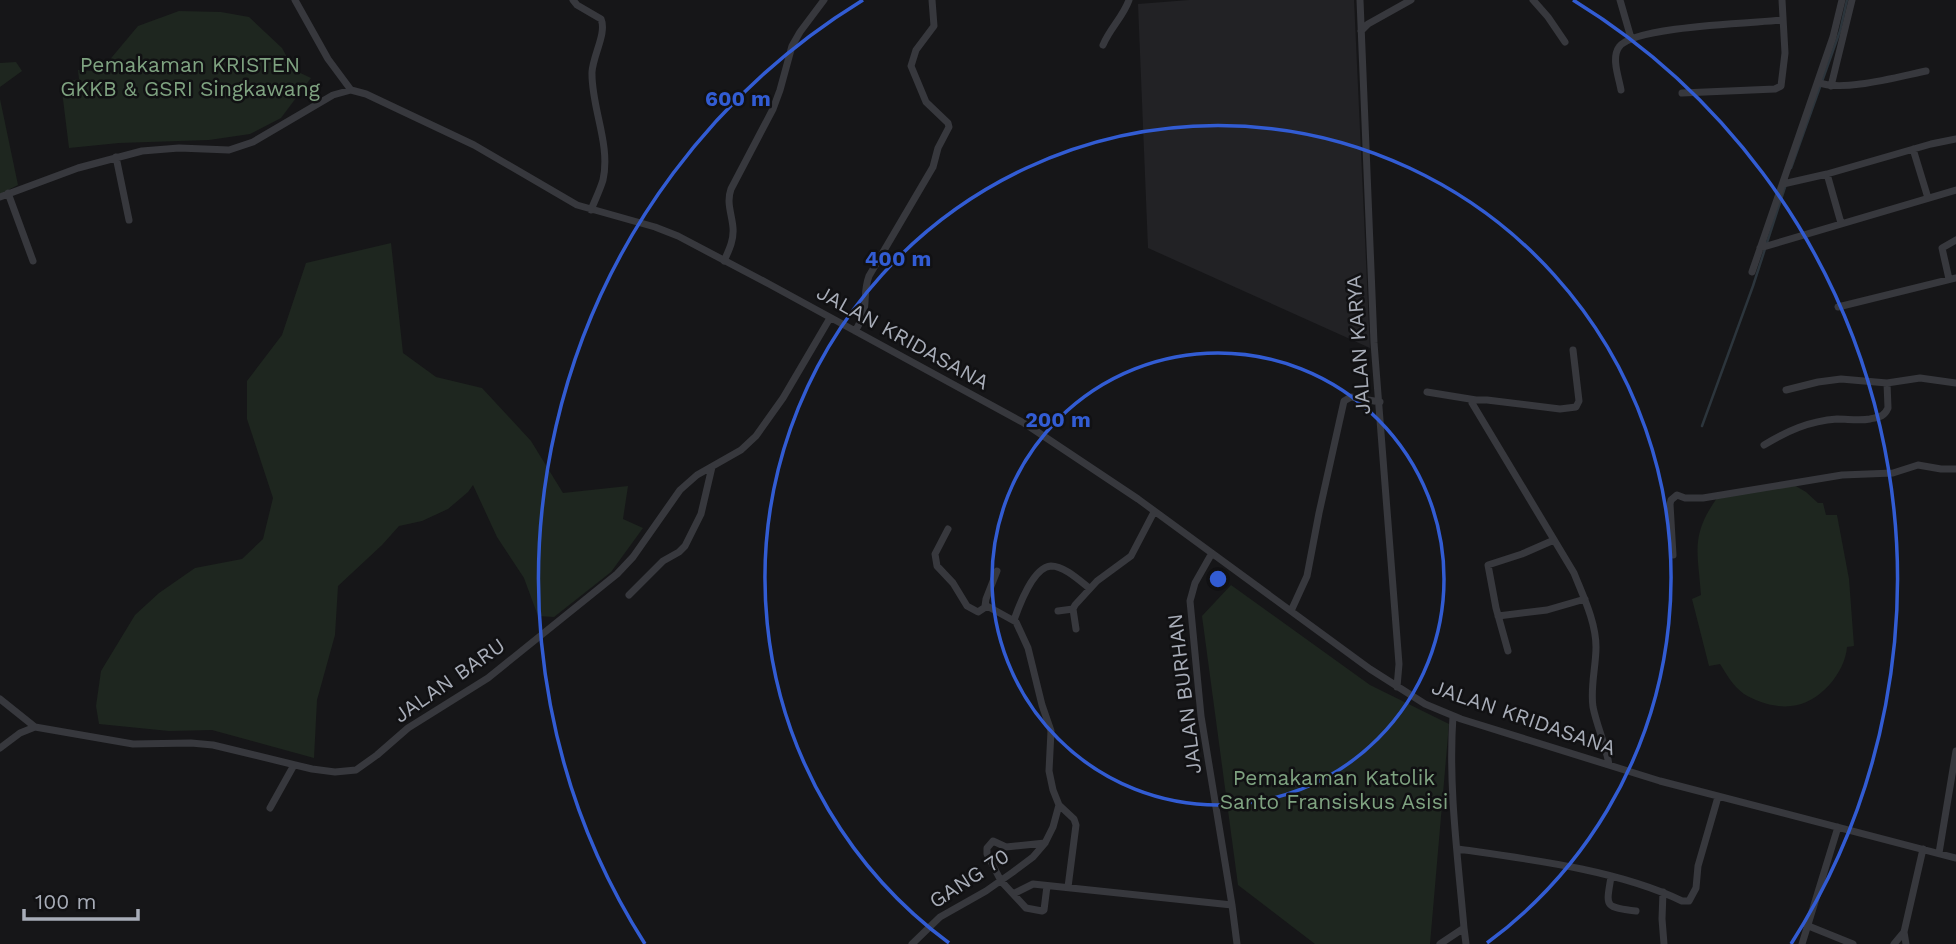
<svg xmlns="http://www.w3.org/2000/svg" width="1956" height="944" viewBox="0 0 1956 944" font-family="'Work Sans',sans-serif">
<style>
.built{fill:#222225}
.green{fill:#1e261f}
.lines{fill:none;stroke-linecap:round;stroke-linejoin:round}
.stream{stroke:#2c353c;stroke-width:2.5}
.minor{stroke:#37383d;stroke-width:7}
.ring{fill:none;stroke:#325cd3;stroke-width:3.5}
.labels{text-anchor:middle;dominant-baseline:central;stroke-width:5;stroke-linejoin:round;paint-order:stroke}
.park-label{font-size:21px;fill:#7fa381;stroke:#111113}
.street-label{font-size:21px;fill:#a8adb8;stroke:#111113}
.centre{fill:#325cd3;stroke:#111113;stroke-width:3.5}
.ring-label{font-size:21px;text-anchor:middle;font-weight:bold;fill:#325cd3;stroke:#111113;stroke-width:5;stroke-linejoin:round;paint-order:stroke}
</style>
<rect width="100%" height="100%" fill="#161618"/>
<path class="built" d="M1189,0h165l16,348 -222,-100 -10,-244z"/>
<path class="green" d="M179,11l42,1 28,5 33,31 12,22 17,8 -30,40 -31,16 -41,6 -90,3 -50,5 -8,-65 18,-4 -1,-9 34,2 -5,-9 31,-37z
M16,62l6,9 -22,16v-24z
M0,99l18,86 -18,9z
M391,243l12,110 33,24 46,11 49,53 32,52 65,-7 -5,33 20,9 -32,44 -57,45 -16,-1 -14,-38 -27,-41 -24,-52 -5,7 -20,17 -26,12 -23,5 -17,19 -44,41 -3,49 -18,65 -3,58 -102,-28 -43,1 -70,-7 -3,-18 5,-35 34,-56 24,-22 36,-25 47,-9 21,-20 10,-41 -26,-79v-38l35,-46 24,-72z
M1794,485l12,7 12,11h5l3,12h11l12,64 5,67 -7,1c-2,26 -28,57 -56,59 -15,2 -34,-4 -47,-12 -11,-8 -17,-19 -24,-30l-11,2 -17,-67 9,-4c-3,-43 -11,-59 16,-97z
M1231,585l139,100 79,39 -19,220h-115l-77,-59 -36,-269z"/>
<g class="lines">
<path class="stream" d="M1791,168l49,-137 7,-31
M1702,426l51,-140 33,-102"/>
<path class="minor" d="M295,0l33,59 23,31
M573,0l4,5 24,14c6,14 -8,36 -9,53 -1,35 19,72 11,108 -3,10 -8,20 -12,30
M1360,0l14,343 25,321 -2,23
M1533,0l15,17 17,25
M1620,0l11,38
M1361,31l7,-7 43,-24
M1103,45c7,-17 20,-28 26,-45
M1818,82c22,11 83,-6 108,-11
M1831,86l21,-86
M1621,90c-2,-12 -10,-32 -2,-43 14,-21 136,-24 164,-27
M1682,93l93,-4 6,-3 4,-33 -3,-53
M1913,149l15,49
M116,157l13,63
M1827,174l14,49
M1783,184l44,-10 104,-30 25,-5
M8,193l25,68
M0,197l78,-29 64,-17 37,-3 50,2 24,-8 80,-47 18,-5 15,4 108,51 103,60 78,22 23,9 91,48 255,139 114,76 232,170 55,35 36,15 199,62 296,77
M1760,248l196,-58
M724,261c5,-11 10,-21 9,-33 -1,-14 -7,-25 -2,-39l42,-80 7,-19 12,-44 8,-14 24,-32
M1752,272l81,-235 9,-37
M1949,279l-7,-31 14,-8
M1838,307l118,-29
M855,331c16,-24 6,-33 14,-55l64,-109 5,-19 11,-21 -1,-4 -22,-21 -15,-36 5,-16 18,-24 -2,-26
M1573,350l6,51 -3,6 -16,2 -73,-9h-12l-3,3 102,170c9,23 22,49 22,74 0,20 -6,40 -3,60 4,20 13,38 16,58
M1786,390l32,-8 23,-3 46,4 33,-5 36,5
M1427,392l49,8
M1764,445c23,-14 45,-24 73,-26 11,0 22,2 33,0 9,-2 14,-2 18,-11l-1,-25
M948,529l-13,25 2,12 16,17 14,23 11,6 9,-6 29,16 12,26 14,57 9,26 -2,40 4,19 6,15
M1673,555l-3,-51 1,-4 6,-5 8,3h18l139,-23 51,-2 25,-8 23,4h15
M629,595l34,-34 16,-9 6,-6 16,-32 11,-47
M985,606l1,-7 11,-28
M1058,611l15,-2
M1291,611l16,-35 12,-63 25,-112 7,-4 29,5
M1498,616l49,-6 38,-11
M1014,620c5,-14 19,-53 37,-54 13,0 28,14 38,22
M1076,629l-3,-20 2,-4 22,-24 34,-25 23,-44
M1508,651l-12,-43 -8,-43 34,-11 32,-14
M0,699l35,28
M0,748l20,-15 15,-6 98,17 58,-1 22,2 99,24 23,3 21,-2 21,-15 31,-27 80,-50 129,-104 16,-17 47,-67 17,-15 44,-25 15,-14 27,-38 47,-80
M270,808l24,-43
M1458,849c70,10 161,21 224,52h7l7,-13 2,-22 20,-69
M1939,853l17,-102
M1611,877c-5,30 -7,30 25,34
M1047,886l-3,24 -2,1 -16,-3 -25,-27 -14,-27v-6l6,-7 13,6 39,-4 8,-16 6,-22 15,14 2,6 -8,62
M1663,892l-1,27 2,25
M1013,894l20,-10 199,21 -31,-189 -11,-115 5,-18 17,-30
M1232,905l5,39
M1806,925l47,19
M1464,928l2,16
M1904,932l19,-83
M912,944l28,-27 46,-26 27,-19 20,-15 12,-14
M1440,944l24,-16c-6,-70 -16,-142 -11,-212
M1802,944l36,-117
M1894,944l10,-12 2,12"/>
</g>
<g class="ring">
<circle cx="1218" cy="579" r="226"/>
<path d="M949 943A453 453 0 1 1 1487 943"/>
<path d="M645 944A679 679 0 0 1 863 0M1573 0A679 679 0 0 1 1791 944"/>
</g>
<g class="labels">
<g class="park-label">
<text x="190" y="64">Pemakaman KRISTEN<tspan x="190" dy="24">GKKB &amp; GSRI Singkawang</tspan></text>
<text x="1334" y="777">Pemakaman Katolik<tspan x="1334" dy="24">Santo Fransiskus Asisi</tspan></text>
</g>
<g class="street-label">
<text transform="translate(903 337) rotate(29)">JALAN KRIDASANA</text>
<text transform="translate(1358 345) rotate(-94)">JALAN KARYA</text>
<text transform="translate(449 680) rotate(-35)">JALAN BARU</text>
<text transform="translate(1184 694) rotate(-97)">JALAN BURHAN</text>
<text transform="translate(1524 717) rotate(19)">JALAN KRIDASANA</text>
<text transform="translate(969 878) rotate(-33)">GANG 70</text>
</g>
</g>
<circle cx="1218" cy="579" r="10" class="centre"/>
<g class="ring-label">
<text x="738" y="106">600 m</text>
<text x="898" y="266">400 m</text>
<text x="1058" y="427">200 m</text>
</g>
<path d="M24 909v10h114v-10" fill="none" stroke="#a8adb8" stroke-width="3.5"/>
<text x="35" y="909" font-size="21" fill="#a8adb8" stroke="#111113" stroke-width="5" paint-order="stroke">100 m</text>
</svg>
